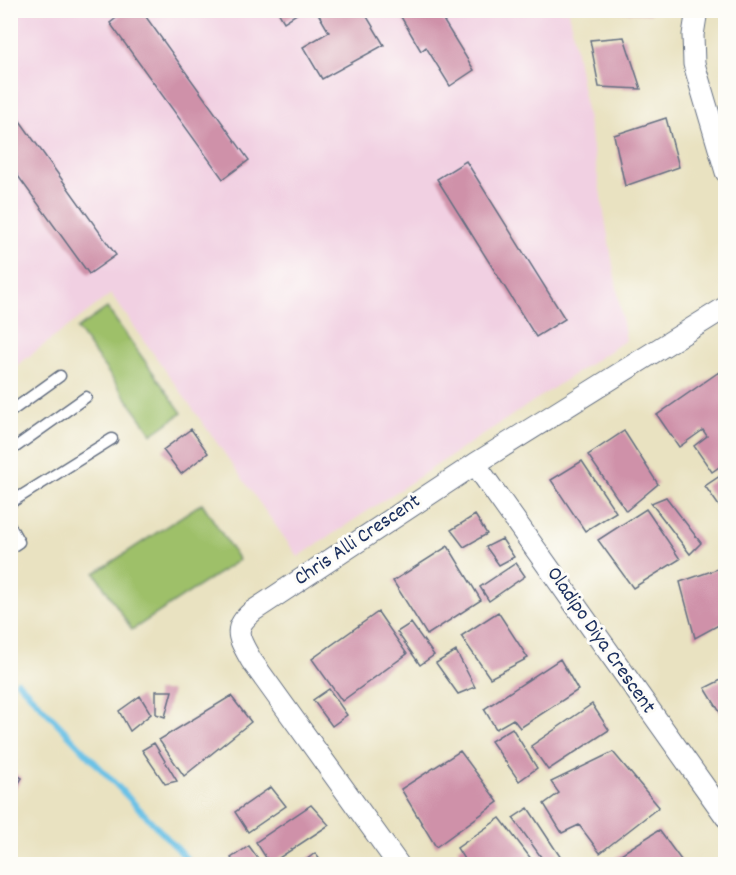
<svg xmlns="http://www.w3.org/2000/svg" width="736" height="875" viewBox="0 0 736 875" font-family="Dekko,sans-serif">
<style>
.built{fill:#f1d0e2}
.green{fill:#9ec069;stroke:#5c7864;stroke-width:1.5}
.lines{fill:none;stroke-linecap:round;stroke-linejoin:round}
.stream{stroke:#69c1e6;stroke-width:6}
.building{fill:#cf91a9}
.service-casing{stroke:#636e81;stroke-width:13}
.minor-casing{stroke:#636e81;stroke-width:23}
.service{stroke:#fff;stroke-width:10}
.minor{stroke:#fff;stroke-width:21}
.labels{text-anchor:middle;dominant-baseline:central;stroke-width:6;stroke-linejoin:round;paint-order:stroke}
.street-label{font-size:21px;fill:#1b2f5e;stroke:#fdfcf7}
</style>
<rect width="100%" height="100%" fill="#fdfcf7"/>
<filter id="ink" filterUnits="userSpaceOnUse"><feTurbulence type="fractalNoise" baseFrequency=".0167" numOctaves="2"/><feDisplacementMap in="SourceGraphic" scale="12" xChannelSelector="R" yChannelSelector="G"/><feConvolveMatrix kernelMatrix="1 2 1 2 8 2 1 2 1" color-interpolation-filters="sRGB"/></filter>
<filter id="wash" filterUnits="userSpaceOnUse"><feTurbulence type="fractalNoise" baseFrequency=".008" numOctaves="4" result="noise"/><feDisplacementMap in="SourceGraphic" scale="24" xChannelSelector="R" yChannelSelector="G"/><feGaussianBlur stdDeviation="1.35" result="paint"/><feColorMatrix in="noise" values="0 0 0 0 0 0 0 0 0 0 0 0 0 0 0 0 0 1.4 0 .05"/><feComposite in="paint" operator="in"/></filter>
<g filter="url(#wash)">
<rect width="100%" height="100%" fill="#e9e2c1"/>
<path class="built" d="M11,11h558l57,329 -328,217 -187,-263 -100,76z"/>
<path class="green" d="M107,308l75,105 -30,21 -75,-105z
M202,503l37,57 -107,70 -37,-57z"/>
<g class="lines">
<path class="stream" d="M18,682l174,182"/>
</g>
<g id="blocks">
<path class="building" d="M127,10h14l108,150 -26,19 -113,-156z
M277,10h26l-19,12z
M316,10h47l21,35 -62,34 -19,-32 26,-15z
M397,10h40l37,60 -24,16 -24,-39 -5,4z
M618,10h32v4l-32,-2z
M624,37l17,52 -42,-2 -9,-47z
M10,107l106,148 -27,19 -79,-109z
M666,118l13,49 -54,19 -11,-51z
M466,161l99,158 -29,18 -99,-158z
M719,372l7,10v80l-14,10 -18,-26 13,-10 -4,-6 -24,17 -22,-32z
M191,429l17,24 -27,21 -18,-24z
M624,431l34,53 -32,27 -38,-56z
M582,461l34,51 -31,19 -34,-51z
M726,472v44l-21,-30z
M666,497l35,46 -11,11 -39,-51z
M646,509l34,50 -47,29 -35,-48z
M475,515l12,19 -23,13 -13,-17z
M502,539l12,18 -15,8 -13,-18z
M448,546l33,54 -54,35 -34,-54z
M516,563l9,13 -36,25 -9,-14z
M726,566v55l-31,17 -15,-56z
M378,612l29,42 -65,47 -30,-42z
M498,612l30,46 -38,20 -29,-42z
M411,623l23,32 -14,10 -23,-33z
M456,651l19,36 -17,7 -22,-31z
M560,659l18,31 -58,38 -7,-9 -17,10 -12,-20z
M721,680l5,6v36l-21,-34z
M329,689l18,26 -15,11 -19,-26z
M156,691h16l-7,26 -9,-3z
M140,696l11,18 -21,17 -11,-20z
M231,696l20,26 -67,54 -25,-36z
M592,704l17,26 -61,40 -17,-24z
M512,728l25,40 -18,13 -28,-40z
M154,743l23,38 -12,3 -23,-34z
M460,751l38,51 -62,45 -35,-58z
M613,752l46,55 -59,46 -21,-28 -17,8 -18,-29 15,-11 -8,-11z
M10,771l12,7 -12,19z
M271,787l15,19 -38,26 -13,-20z
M311,805l18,20 -59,39 -14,-22z
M528,808l37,56h-19l-33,-46z
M500,818l35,46h-68l-10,-16z
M659,830l25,34h-79z
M249,846l13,18h-27l-4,-6z
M315,853l8,11h-22z"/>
</g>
</g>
<g filter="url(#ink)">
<use href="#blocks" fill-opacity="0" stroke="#636e81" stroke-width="1.5"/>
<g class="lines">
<defs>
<path id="service" d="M10,412l50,-36
M10,451l76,-54
M10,503l102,-64
M10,526l9,16 -9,6"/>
<path id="minor" d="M697,10l-4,25 1,29 32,108
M475,464l251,353
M398,864l-147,-204c-12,-22 -20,-31 2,-49l222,-147 251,-157"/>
</defs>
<use href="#service" class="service-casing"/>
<use href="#minor" class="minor-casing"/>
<use href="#service" class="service"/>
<use href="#minor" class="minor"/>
</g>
</g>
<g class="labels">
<g class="street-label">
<text transform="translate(358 541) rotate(-34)">Chris Alli Crescent</text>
<text transform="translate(600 641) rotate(55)">Oladipo Diya Crescent</text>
</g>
</g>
<rect width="736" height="875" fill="none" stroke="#fdfcf7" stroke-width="36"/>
</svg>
